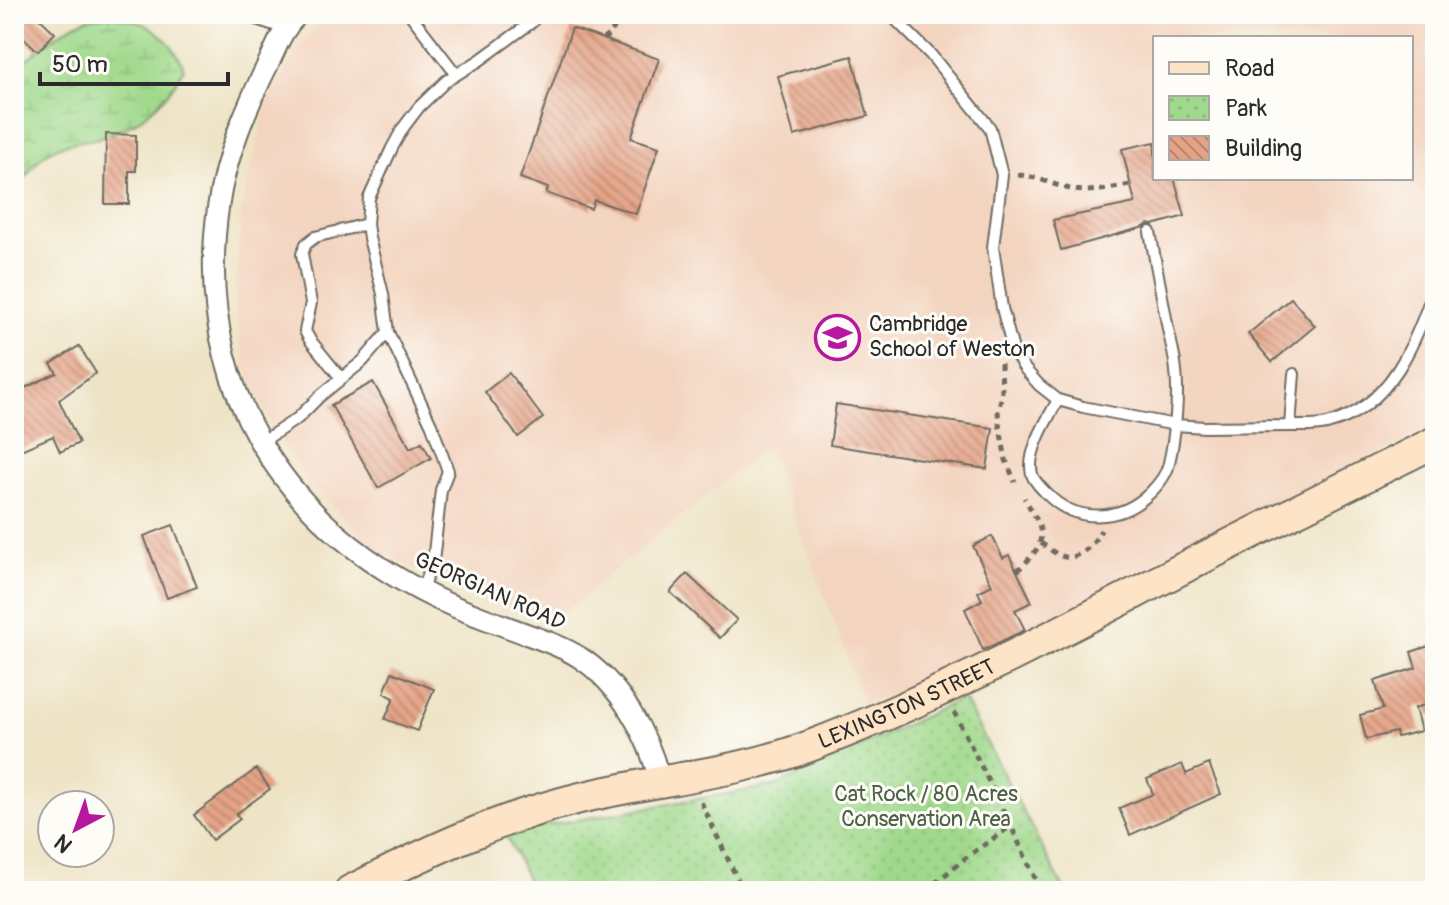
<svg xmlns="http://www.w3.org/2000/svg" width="1449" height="905" viewBox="0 0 1449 905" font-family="Pangolin,sans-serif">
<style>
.built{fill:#f3d4bf;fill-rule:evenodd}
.wetland{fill:url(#wetland-marsh);stroke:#66825c;stroke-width:2}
.park{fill:url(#park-dots);stroke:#66825c;stroke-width:2}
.building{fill:url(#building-back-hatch)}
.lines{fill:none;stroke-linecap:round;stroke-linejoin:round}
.lane-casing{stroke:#6f6b61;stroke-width:14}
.street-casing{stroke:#6f6b61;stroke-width:24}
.secondary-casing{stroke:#6f6b61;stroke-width:34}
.path{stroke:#6f6b61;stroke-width:5;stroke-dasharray:6 6;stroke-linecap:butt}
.lane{stroke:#fff;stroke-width:10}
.street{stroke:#fff;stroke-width:20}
.secondary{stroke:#fee4c6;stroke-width:30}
.labels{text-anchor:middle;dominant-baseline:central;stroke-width:6;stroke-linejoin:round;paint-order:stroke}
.poi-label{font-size:22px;fill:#2b2b2b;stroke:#fdfcf7;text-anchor:start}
.street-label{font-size:22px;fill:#2b2b2b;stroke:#fdfcf7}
.park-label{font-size:22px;fill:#4e5f48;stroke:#fdfcf7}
</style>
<defs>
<pattern id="wetland-marsh" width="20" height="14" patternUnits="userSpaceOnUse" patternTransform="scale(2)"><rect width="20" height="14" fill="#a0d98c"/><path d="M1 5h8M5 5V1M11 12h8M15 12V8" fill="none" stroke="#8aba79"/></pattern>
<pattern id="park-dots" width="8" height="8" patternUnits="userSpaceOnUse" patternTransform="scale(2)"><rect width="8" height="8" fill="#a0d98c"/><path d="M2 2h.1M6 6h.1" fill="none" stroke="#8aba79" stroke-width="1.8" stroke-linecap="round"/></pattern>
<pattern id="building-back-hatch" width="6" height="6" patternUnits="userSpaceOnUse" patternTransform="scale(2)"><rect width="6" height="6" fill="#e5a386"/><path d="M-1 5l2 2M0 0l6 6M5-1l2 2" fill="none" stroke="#ba856e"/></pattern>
</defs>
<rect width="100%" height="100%" fill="#fdfcf7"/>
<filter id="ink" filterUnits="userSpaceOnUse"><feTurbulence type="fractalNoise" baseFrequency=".0125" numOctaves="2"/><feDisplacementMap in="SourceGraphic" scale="16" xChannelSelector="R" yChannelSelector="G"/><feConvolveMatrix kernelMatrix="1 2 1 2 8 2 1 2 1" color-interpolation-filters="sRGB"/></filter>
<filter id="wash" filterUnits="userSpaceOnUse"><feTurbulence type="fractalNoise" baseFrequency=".006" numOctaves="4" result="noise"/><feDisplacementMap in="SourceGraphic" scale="32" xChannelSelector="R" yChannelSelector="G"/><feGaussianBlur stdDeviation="1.8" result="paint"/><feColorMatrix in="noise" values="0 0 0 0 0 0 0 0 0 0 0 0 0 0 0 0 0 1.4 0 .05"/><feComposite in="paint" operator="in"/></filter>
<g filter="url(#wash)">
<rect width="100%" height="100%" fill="#eee3c5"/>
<path class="built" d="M329,14h1106v412l-409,206 -114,54 -47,19 -97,-260 -211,173 -88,-22 -95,-48 -62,-62 -40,-58 -26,-58 -11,-65 6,-92 25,-109 29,-52zM1155,38h256v140h-256z"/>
<path class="wetland" d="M112,15c12,4 28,6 38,12 15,9 29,26 34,42 -19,34 -47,59 -86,69 -21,5 -35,3 -54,17 -13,10 -20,26 -30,40v-125c21,-17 47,-42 73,-51 7,-2 17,-3 25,-4z"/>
<path class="park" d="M963,698l102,193h-532l-27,-56 13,-5 259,-45z"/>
<g id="blocks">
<path class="building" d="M14,14h21l20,19 -17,18 -24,-22z
M572,28l87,31 -28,79 28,9 -23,67 -42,-14 -3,9 -45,-16 2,-5 -28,-10z
M852,56l16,60 -74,20 -16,-60z
M106,134l30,1v36h-7v33h-24z
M1155,142v36h19l11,38 -32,9 -5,-1 -4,3 -83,23 -8,-30 82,-17 -13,-54z
M1291,298l24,28 -43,36 -24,-28z
M79,346l17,27 -37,27 20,43 -19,9 -7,-16 -39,17v-60l43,-20 -6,-9z
M509,373l34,45 -25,19 -33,-45z
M373,382l37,66 12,-6 9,16 -53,30 -47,-83z
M836,404l157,24 -6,41 -157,-24z
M173,525l24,62 -30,11 -23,-62z
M992,536l11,22 6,-3 23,47 -17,8 10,20 -42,20 -18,-41 17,-9 -4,-8 14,-7 -19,-39z
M687,574l50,46 -17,18 -50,-46z
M1435,644v70l-5,1 -3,-11 -12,4 6,23 -24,6 -1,-5 -30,7 -6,-24 23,-6 -8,-28 41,-13 -5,-16z
M392,672l42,17 -17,42 -32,-12 9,-21 -10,-5z
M1182,764l4,10 23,-10 12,30 -91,41 -11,-27 34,-14 -6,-15z
M256,769l14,20 -34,25 4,5 -28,21 -18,-25z"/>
</g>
</g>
<g filter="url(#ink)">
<use href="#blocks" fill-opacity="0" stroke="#6f6b61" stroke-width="2"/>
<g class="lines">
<defs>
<path id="lane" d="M410,14l46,60
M890,14l41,41 59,73 12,47 -9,72 9,61 11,42 12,19 14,16 19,15 25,7 92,18 30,2 85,-1
M1294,374l-4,52c12,0 25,1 37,-2 64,-16 89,-83 108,-138
M341,378l-31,-38 -5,-9 6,-28 -9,-49 4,-10 9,-7 52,-13
M1058,400c-10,18 -32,53 -26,74 1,6 9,14 14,19 29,31 74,29 104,0 8,-8 17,-19 19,-30 6,-26 10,-65 7,-92 -1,-14 -5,-28 -8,-42 -6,-32 -12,-65 -18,-97
M260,443l38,-25 22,-22 43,-35 25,-29
M421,591l12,-29 8,-72 7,-19 -16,-45 -44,-94 -5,-38 -14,-56 -2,-14 2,-26 23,-50 11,-20 16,-21 27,-26 34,-21 52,-38 5,-8"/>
<path id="street" d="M257,14l30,10
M298,14c-14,13 -20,29 -28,46 -23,46 -45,96 -52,148 -24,172 60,313 215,389 31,15 64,26 96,38 17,6 34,12 50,22 41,26 69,78 81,124"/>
<g id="secondary">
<path id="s1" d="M350,891c75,-38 148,-73 230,-93 76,-19 156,-24 230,-52 124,-47 242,-110 360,-171 88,-46 177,-89 265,-133"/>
</g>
</defs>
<use href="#lane" class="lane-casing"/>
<use href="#street" class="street-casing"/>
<use href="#secondary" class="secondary-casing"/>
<path class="path" d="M603,39l6,-4 15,-21
M1018,175c19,1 37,11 56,15 18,3 38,-2 56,-5
M1001,363l1,32 -4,16 1,12 7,37 9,22
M1041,543c7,5 15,12 24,14 15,2 30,-14 36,-27
M1017,571c31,-29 30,-37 7,-73
M954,712l57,114 30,65
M701,802l42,89
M926,891l38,-32 47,-33"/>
<use href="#lane" class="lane"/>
<use href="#street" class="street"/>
<use href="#secondary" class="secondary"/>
</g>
</g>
<defs>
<symbol id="school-ring" viewBox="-11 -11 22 22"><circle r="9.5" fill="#fdfcf7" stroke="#b5179e" stroke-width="1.5"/><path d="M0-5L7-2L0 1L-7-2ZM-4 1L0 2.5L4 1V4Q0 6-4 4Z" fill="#b5179e"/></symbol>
</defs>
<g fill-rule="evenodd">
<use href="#school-ring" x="812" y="312" width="51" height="51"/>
</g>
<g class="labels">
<g class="poi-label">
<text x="869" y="324">Cambridge<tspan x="869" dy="25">School of Weston</tspan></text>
</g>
<g class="street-label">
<text transform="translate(490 591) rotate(24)">GEORGIAN ROAD</text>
<text stroke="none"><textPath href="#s1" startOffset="590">LEXINGTON STREET</textPath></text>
</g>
<g class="park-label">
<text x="926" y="794">Cat Rock / 80 Acres<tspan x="926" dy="25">Conservation Area</tspan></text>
</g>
</g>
<rect width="1449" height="905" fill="none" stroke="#fdfcf7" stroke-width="48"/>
<rect x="1153" y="36" width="260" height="144" fill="#fdfcf7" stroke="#a9a8a5" stroke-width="2"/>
<rect x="1169" y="62" width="40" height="12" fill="#fee4c6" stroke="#a9a8a5" stroke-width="2"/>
<text x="1225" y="76" font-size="24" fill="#2b2b2b">Road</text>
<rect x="1169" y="96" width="40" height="24" fill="url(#park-dots)" stroke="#a9a8a5" stroke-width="2"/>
<text x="1225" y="116" font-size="24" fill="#2b2b2b">Park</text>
<rect x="1169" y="136" width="40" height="24" fill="url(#building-back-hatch)" stroke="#a9a8a5" stroke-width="2"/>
<text x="1225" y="156" font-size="24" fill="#2b2b2b">Building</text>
<g transform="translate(76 829) rotate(221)"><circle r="38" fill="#fdfcf7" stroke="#a9a8a5" stroke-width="2"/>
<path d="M0-6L14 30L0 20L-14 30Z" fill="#b5179e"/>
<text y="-12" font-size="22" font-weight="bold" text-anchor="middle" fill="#2b2b2b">N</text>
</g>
<path d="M40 72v12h188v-12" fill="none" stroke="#2b2b2b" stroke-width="4"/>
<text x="52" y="72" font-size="24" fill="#2b2b2b" stroke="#fdfcf7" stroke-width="6" paint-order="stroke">50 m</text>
</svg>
